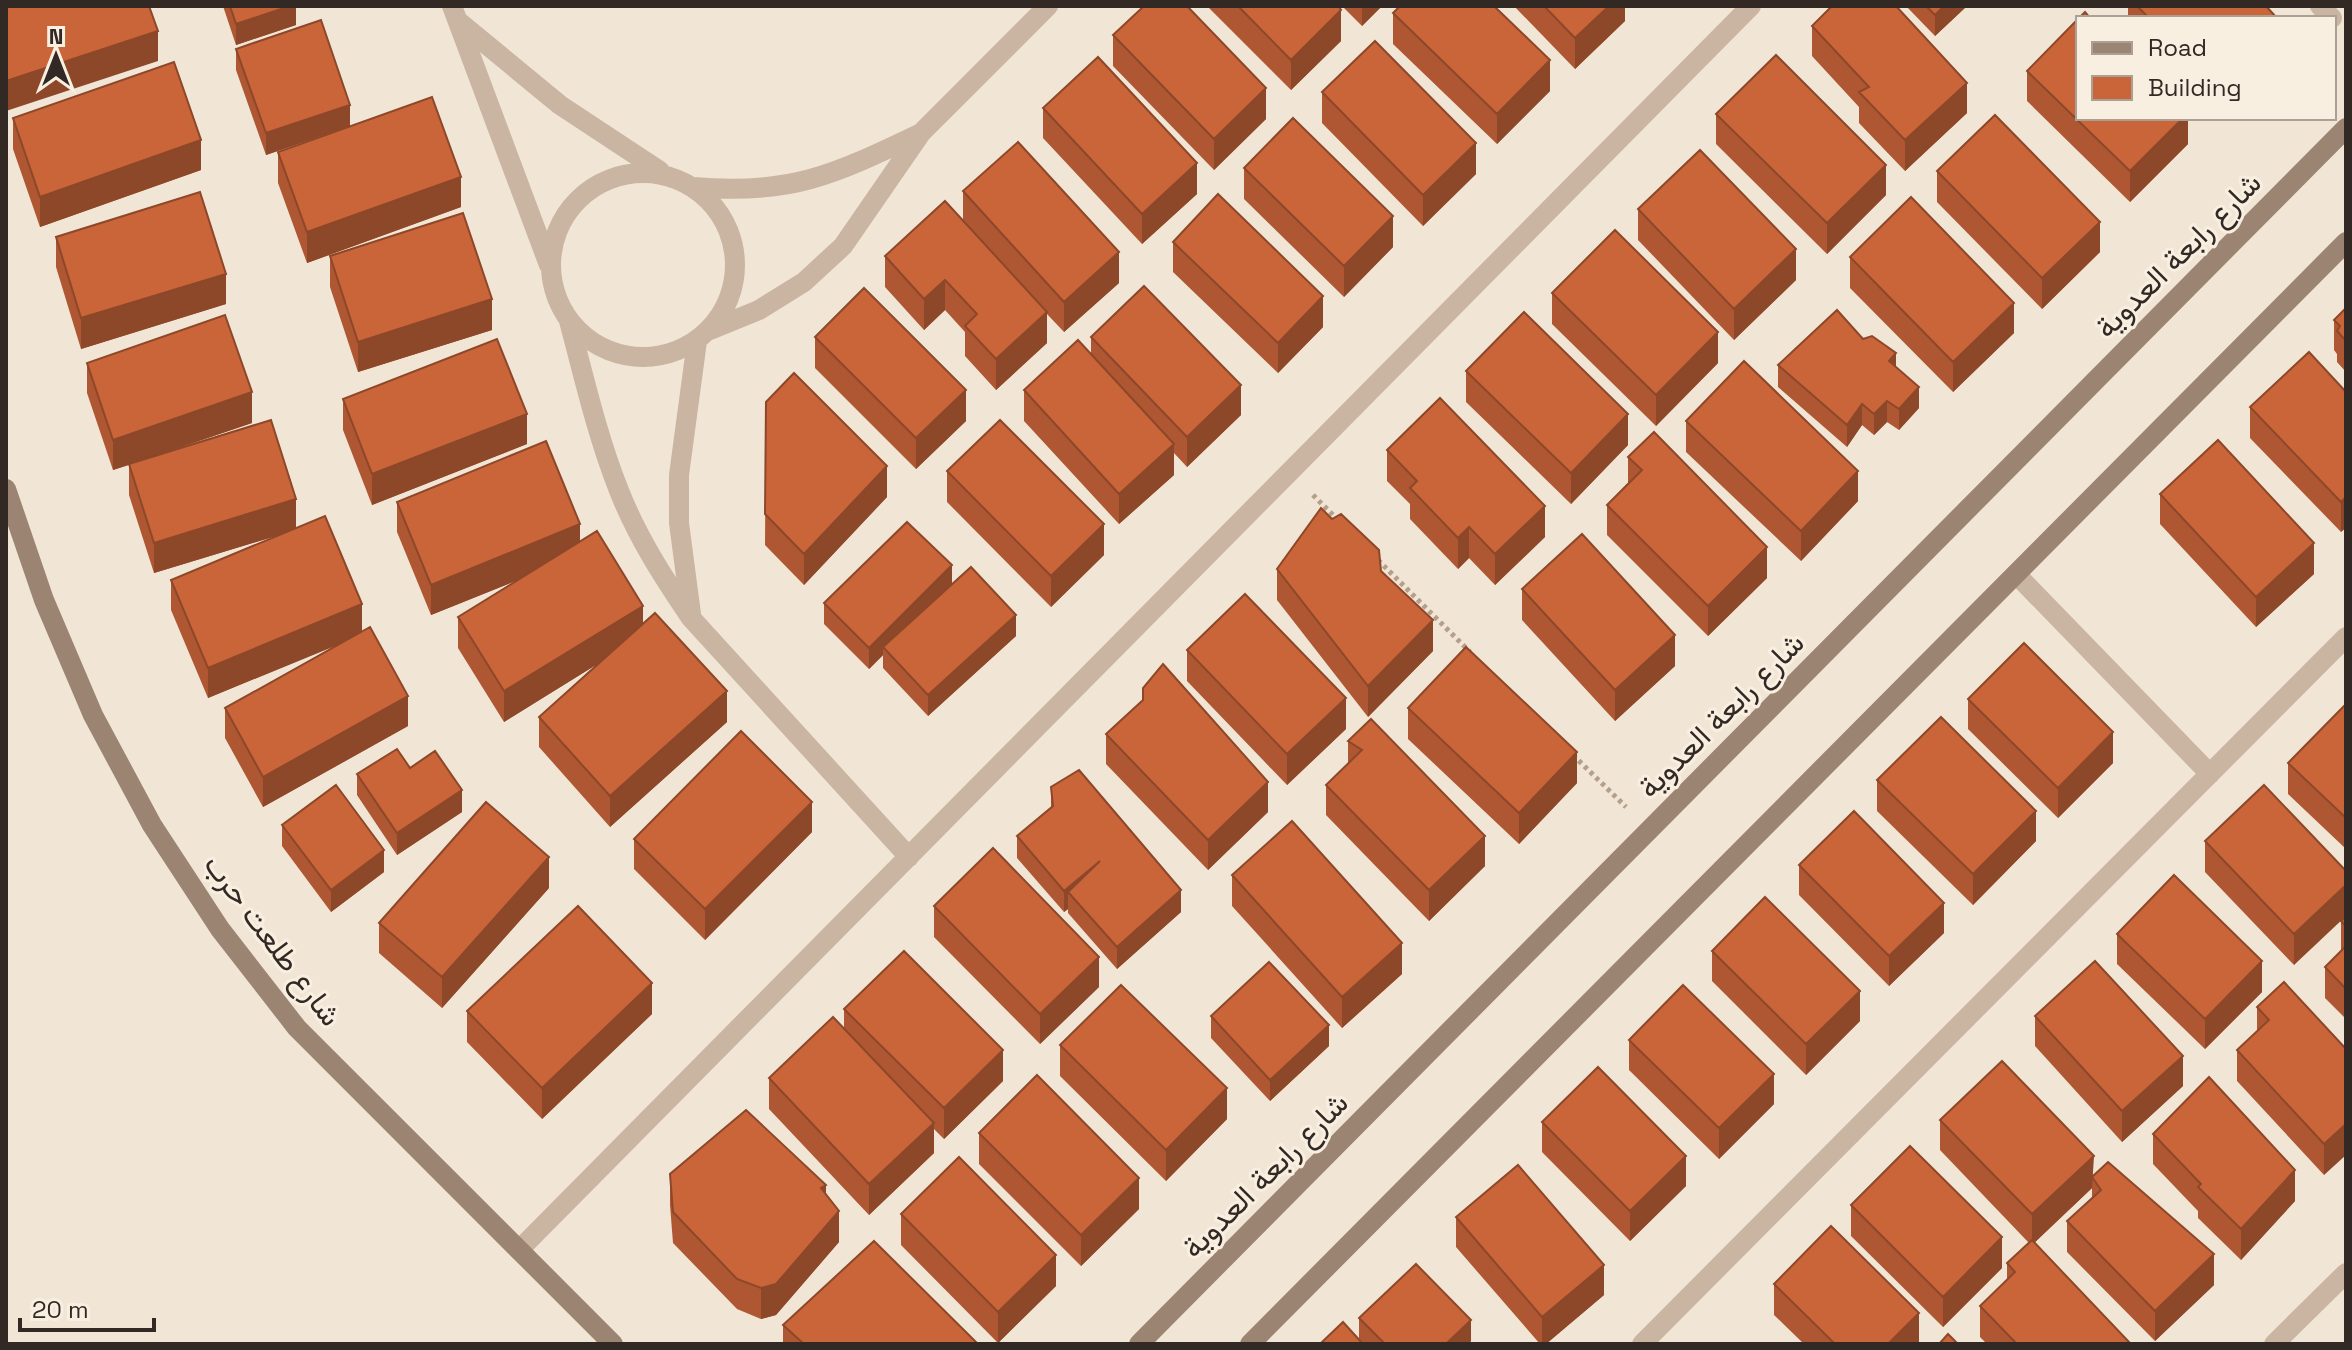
<svg xmlns="http://www.w3.org/2000/svg" width="2352" height="1350" viewBox="0 0 2352 1350" font-family="'Space Grotesk',Vazirmatn,sans-serif">
<style>
.lines{fill:none;stroke-linecap:round;stroke-linejoin:round}
.path{stroke:#b59f8b;stroke-width:5;stroke-dasharray:4 4;stroke-linecap:butt}
.street{stroke:#c9b5a1;stroke-width:20}
.secondary{stroke:#9c8473;stroke-width:20}
.wall{fill:#ae5732}
.shaded-wall{fill:#8d4729}
.building{fill:#ca653a;stroke:#8d4729;stroke-width:2}
.labels{text-anchor:middle;dominant-baseline:central;stroke-width:6;stroke-linejoin:round;paint-order:stroke}
.street-label{font-size:30px;fill:#332924;stroke:#f9efe1}
</style>
<rect width="100%" height="100%" fill="#f1e5d5"/>
<g class="lines">
<path class="path" d="M1313,495l27,27
M1378,560l92,92
M1573,755l53,52"/>
<path class="street" d="M452,6l97,259
M2320,6l12,12
M458,21l102,84 100,66
M551 265a92 92 0 1 1 184 0a92 92 0 1 1-184 0Z
M693,187c98,9 142,-13 228,-54
M569,321c15,56 28,114 49,167 18,47 45,89 73,130l218,239
M710,330l49,-20 45,-28 39,-36 78,-113 127,-127
M2016,574l194,200
M691,614l-12,-91v-48l18,-134
M519,1250l1232,-1244
M1642,1344l704,-707
M2274,1344l72,-71"/>
<path class="secondary" d="M6,489l38,111 49,115 59,110 68,104 77,99 316,316
M1139,1344l1207,-1216
M1250,1344l1096,-1102"/>
</g>
<path class="wall" d="M223,6h73v19l-60,20z
M1207,6h132l2,35 -50,49z
M1342,6h40l-20,20z
M1514,6h111v15l-50,48z
M1906,6h61l-32,30z
M2128,6h138l11,12h-149z
M1393,13l157,78 -53,53 -104,-100z
M1812,26l155,87 -62,58 -46,-48v-16l-47,-51z
M1113,35l153,84 -52,51 -101,-104z
M236,49l114,77 -84,29 -30,-85z
M2027,71l161,47v26l-58,58 -103,-101z
M1322,92l154,82 -53,52 -101,-103z
M1043,108l154,86 -55,50 -99,-106z
M1716,114l170,81 -59,59 -111,-110z
M13,118l188,52 -161,57 -27,-78z
M278,152l183,55 -154,56 -29,-80z
M1244,168l149,79 -49,50 -100,-98z
M1937,171l163,81 -58,57 -105,-107z
M963,191l156,92 -55,49 -17,-18v29l-51,47 -31,-34v-24l-20,-22 -21,20 -39,-43v-31l78,-35z
M1638,209l158,71 -62,60 -96,-100z
M56,237l170,67 -145,45 -25,-82z
M1173,242l150,85 -45,46 -105,-101z
M330,256l162,74 -134,42 -28,-85z
M1850,257l164,76 -61,59 -103,-104z
M1552,293l166,70 -62,63 -104,-102z
M2346,308v64l-9,-10v-8l-3,-4v-30z
M815,337l151,84 -50,48 -101,-101z
M1091,337l150,78 -54,52 -13,-14v22l-55,49 -95,-103v-31l67,-36z
M87,363l165,60 -103,35 147,70 66,103 46,95 -145,81 -38,-69v-30l113,-64 -130,54 -37,-88v-30l111,-46 -128,39 -25,-78v-30l-16,5 -26,-77z
M1778,365l118,2 23,41 -20,22 -12,-8 -13,13 -12,-10 -15,22 -69,-60z
M1466,371l162,74 -57,59 -105,-102z
M2346,392l-5,140 -91,-94v-31z
M343,399l184,45 -155,61 -29,-75z
M766,402l121,95 -83,88 -39,-40z
M1686,421l172,80 -57,60 -115,-109z
M1387,450l158,87 -50,48 -26,-27 -11,11 -48,-50v-15l-23,-23z
M1628,457l139,121 -59,58 -101,-101v-30l21,-22z
M947,471l157,84 -53,52 -104,-105z
M2160,494l154,80 -58,53 -96,-103z
M397,502l183,40 63,82 84,98 -117,105 -71,-80v-30l58,-53 -93,58 -46,-74v-31l60,-37 -87,35 -34,-83z
M1277,569l104,2 52,80 -65,66 -91,-117z
M952,585l64,51 -88,80 -45,-48v-13l-14,14 -45,-45v-21z
M1522,589l153,77 -60,55 -93,-101z
M1187,650l159,79 -59,56 -100,-104z
M1968,699l145,64 -55,55 -90,-89z
M1143,700l125,112 -60,58 -102,-106v-30z
M2346,707v142l-58,-55v-31z
M1408,708l169,75 -58,61 -111,-105z
M1371,719l114,147 -56,55 -103,-106v-30l22,-21v-23z
M410,768l52,44 -65,43 -40,-60v-21z
M1877,780l159,61 -63,64 -96,-94z
M1051,787l130,125 -64,57 -49,-56v-4l-4,3 -47,-54v-22l34,-28z
M282,825l102,47 -53,40 -49,-66z
M812,832l-107,108 -71,-71v-30z
M2205,841l141,30 -52,94 -89,-93z
M1799,865l145,68 -55,53 -90,-91z
M1232,875l170,99 -60,54 -110,-122z
M549,888l-107,120 -63,-55v-30z
M934,906l165,81 -59,57 -106,-107z
M2346,917v102l-21,-21v-31l16,-16v-30z
M2117,934l145,58 -57,57 -88,-85z
M1712,951l148,70 -54,54 -94,-94z
M2257,1007l89,42 -22,126 -87,-94v-31l20,-18z
M844,1009l159,72 -59,58 -10,-10v24l-65,62 -100,-106v-31l75,-49z
M467,1011l185,3 -110,105 -75,-77z
M1211,1016l118,30 -59,55 -59,-63z
M2035,1016l148,70 -61,56 -87,-96z
M1629,1040l145,64 -55,55 -90,-89z
M1060,1045l167,74 -61,62 -106,-105z
M1940,1120l154,55 120,110 -59,56 -88,-89v-31l25,-23v-10l-58,55 95,101h-142l-7,-7v-31l27,-26v-17l22,-20 -89,-93z
M1542,1122l144,64 -56,55 -88,-89z
M979,1133l160,76 -58,57 -102,-102z
M2153,1134l142,67 -54,59 -43,-42v-7l-45,-47z
M670,1174l156,21 13,47 -63,73 -15,4 -24,-10 -64,-66 -3,-38z
M1851,1205l151,63 -59,59 -92,-91z
M901,1214l155,72 -58,57 -97,-98z
M1456,1217l148,78 -58,49h-6l-84,-97z
M1774,1284l145,60h-115l-30,-29z
M1359,1318l112,23 -3,3h-104l-5,-5z
M783,1325l195,19h-195z"/>
<path class="shaded-wall" d="M290,6h6v19l-60,20v-21z
M1362,6h20l-20,20z
M1609,6h16v15l-50,48v-31z
M1944,6h23l-32,30v-21z
M1341,10v31l-50,49v-30z
M158,31v30l-152,50v-30z
M1550,60v31l-53,53v-30z
M1967,83v30l-62,58v-31z
M1266,88v31l-52,51v-31z
M350,105v21l-84,29v-22z
M2183,118h5v26l-58,58v-31z
M201,140v30l-161,57v-30z
M1476,143v31l-53,52v-31z
M1197,163v31l-55,50v-30z
M1886,165v30l-59,59v-31z
M461,177v30l-154,56v-31z
M1393,216v31l-49,50v-31z
M2100,222v30l-58,57v-31z
M1796,249v31l-62,60v-31z
M1119,252v31l-55,49v-30z
M226,274v30l-145,45v-31z
M945,280v30l-21,20v-31z
M1323,296v31l-45,46v-30z
M492,299v31l-134,42v-30z
M2014,303v30l-61,59v-30z
M1047,312v31l-51,47v-31z
M1718,332v31l-62,63v-31z
M1896,353v21l-7,-13z
M1241,385v30l-54,52v-30z
M1919,387v21l-20,22v-21z
M966,390v31l-50,48v-31z
M252,392v31l-139,47v-30z
M1887,401v21l-13,13v-21z
M1862,404v21l-15,22v-22z
M527,414v30l-155,61v-31z
M1628,414v31l-57,59v-31z
M1174,444v31l-55,49v-30z
M887,466v31l-83,88v-31z
M1858,471v30l-57,60v-30z
M2346,497v31l-5,4v-30z
M296,499v31l-142,43v-30z
M1545,506v31l-50,48v-31z
M580,524v31l-149,60v-30z
M1104,524v31l-53,52v-31z
M1469,527v31l-11,11v-31z
M2314,543v31l-58,53v-30z
M1767,547v31l-59,58v-30z
M952,565v22l-69,60v8l-14,14v-21z
M362,604v31l-154,63v-30z
M643,606v30l-139,86v-31z
M1016,615v21l-88,80v-21z
M1433,620v31l-65,66v-31z
M1675,635v31l-60,55v-31z
M727,691v31l-117,105v-31z
M408,696v30l-145,81v-30z
M1346,698v31l-59,56v-31z
M2113,732v31l-55,55v-30z
M1577,752v31l-58,61v-31z
M1268,782v30l-60,58v-30z
M462,790v22l-65,43v-22z
M812,802v30l-107,108v-31z
M2036,811v30l-63,64v-31z
M1485,836v30l-56,55v-31z
M384,850v22l-53,40v-22z
M549,857v31l-107,120v-31z
M1100,861l-32,31v17l-4,3v-21z
M2346,885v31l-52,49v-31z
M1181,890v22l-64,57v-22z
M1944,903v30l-55,53v-30z
M1402,943v31l-60,54v-31z
M1099,957v30l-59,57v-30z
M2262,961v31l-57,57v-30z
M652,983v31l-110,105v-31z
M1860,991v30l-54,54v-31z
M1329,1025v21l-59,55v-21z
M1003,1050v31l-59,58v-31z
M2183,1056v30l-61,56v-31z
M1774,1074v30l-55,55v-31z
M1227,1088v31l-61,62v-31z
M934,1123v30l-65,62v-31z
M2346,1124v31l-22,20v-31z
M1686,1156v30l-56,55v-30z
M2094,1156l-2,32 -60,57v-31z
M2295,1170v31l-54,59v-31z
M1139,1178v31l-58,57v-31z
M826,1185v30l-5,-27z
M839,1211v31l-63,73 -15,4v-31z
M2002,1237v31l-59,59v-30z
M2214,1254v31l-59,56v-30z
M1056,1255v31l-58,57v-31z
M1604,1265v30l-58,49h-4v-27z
M1919,1313v31h-31z
M1471,1320v21l-3,3h-22z"/>
<path class="building" d="M6,6h143l9,25 -152,50z
M230,6h60l-54,18z
M1144,6h43l79,82 -52,51 -101,-104z
M1238,6h101l2,4 -50,50z
M1400,6h94l56,54 -53,54 -104,-101z
M1544,6h65l-34,32z
M1832,6h64l71,77 -62,57 -46,-48 10,-5 -57,-61z
M1926,6h18l-9,9z
M2137,6h129l11,12h-128z
M2085,12l5,6h-11z
M2078,19v99h105l-53,53 -103,-100z
M321,20l29,85 -84,28 -30,-84z
M1375,41l101,102 -53,52 -101,-103z
M1776,55l110,110 -59,58 -111,-109z
M1098,57l99,106 -55,51 -99,-106z
M174,62l27,78 -161,57 -27,-79z
M432,97l29,80 -154,55 -29,-80z
M1995,115l105,107 -58,56 -105,-107z
M1293,118l100,98 -49,50 -100,-98z
M1018,142l101,110 -55,50 -101,-111z
M1700,150l96,99 -62,60 -96,-100z
M200,192l26,82 -145,44 -25,-81z
M1218,194l105,102 -45,47 -105,-101z
M1911,197l103,106 -61,59 -103,-105z
M945,201l102,111 -51,47 -31,-33 12,-12 -32,-34 -21,19 -39,-43z
M463,213l29,86 -134,43 -28,-86z
M1615,230l103,102 -62,63 -104,-102z
M1144,286l97,99 -54,52 -96,-100z
M864,288l102,102 -50,48 -101,-101z
M2346,308v33l-9,-10 3,-5 -6,-6z
M1837,310l26,29 9,-3 24,17 -7,8 30,26 -20,22 -12,-8 -13,13 -12,-10 -15,21 -69,-60z
M1524,312l104,102 -57,59 -105,-102z
M225,315l27,77 -139,48 -26,-77z
M497,339l30,75 -155,60 -29,-75z
M1078,340l96,104 -55,50 -95,-104z
M2309,352l37,40v105l-5,5 -91,-95z
M1744,361l114,110 -57,60 -115,-110z
M794,373l93,93 -83,88 -39,-40 1,-112z
M1440,398l105,108 -50,48 -26,-27 -11,11 -48,-50 7,-7 -30,-31z
M271,420l25,79 -142,44 -25,-79z
M1000,420l104,104 -53,52 -104,-105z
M1654,432l113,115 -59,59 -101,-101 35,-35 -14,-13z
M2218,440l96,103 -58,54 -96,-103z
M546,441l34,83 -149,61 -34,-83z
M1321,508l11,11 9,-5 38,36 2,21 52,49 -65,66 -91,-117z
M325,516l37,88 -154,64 -37,-88z
M907,522l45,43 -83,83 -45,-45z
M597,531l46,75 -139,85 -46,-74z
M1582,534l93,101 -60,55 -93,-101z
M971,567l45,48 -88,80 -45,-48z
M1245,594l101,104 -59,56 -100,-104z
M655,613l72,78 -117,105 -71,-79z
M370,627l38,69 -145,81 -38,-69z
M2024,643l89,89 -55,56 -90,-89z
M1466,647l111,105 -58,61 -111,-105z
M1163,664l105,118 -60,58 -102,-106 37,-34v-12z
M2344,706l2,1v111l-58,-55z
M1941,717l95,94 -63,63 -96,-94z
M1371,719l114,117 -56,54 -103,-105 36,-35 -14,-9z
M741,731l71,71 -107,107 -71,-70z
M397,749l13,19 25,-17 27,39 -65,43 -40,-59z
M1079,770l102,120 -64,57 -49,-55 32,-31 -36,30 -47,-55 36,-30 -2,-19z
M336,785l48,65 -53,40 -49,-65z
M2264,785l82,86v14l-52,49 -89,-93z
M486,802l63,55 -107,120 -63,-54z
M1854,811l90,92 -55,53 -90,-91z
M1292,821l110,122 -60,54 -110,-122z
M993,848l106,109 -59,57 -106,-108z
M2174,875l88,86 -57,58 -88,-85z
M1765,897l95,94 -54,53 -94,-93z
M578,906l74,77 -110,105 -75,-77z
M2346,917v9l-5,-5z
M2346,946v43l-21,-22z
M904,951l99,99 -59,58 -100,-99z
M2095,961l88,95 -61,55 -87,-95z
M1269,962l60,63 -59,55 -59,-64z
M2284,982l62,67v75l-22,20 -87,-94 32,-30 -12,-13z
M1121,985l106,103 -61,62 -106,-105z
M1683,985l91,89 -55,54 -90,-88z
M833,1017l101,106 -65,61 -100,-106z
M2002,1061l92,95 -62,58 -92,-94z
M1598,1067l88,89 -56,55 -88,-89z
M1037,1075l102,103 -58,57 -102,-102z
M2209,1077l86,93 -54,59 -43,-42 3,-3 -48,-50z
M746,1110l80,75 -5,3 18,23 -63,73 -15,4 -24,-9 -64,-67 -3,-38z
M1910,1146l92,91 -59,60 -92,-92z
M959,1157l97,98 -58,57 -97,-98z
M2108,1162l106,92 -59,57 -88,-90 34,-31 -9,-13z
M1518,1165l86,100 -62,52 -86,-100z
M1831,1226l88,87 -31,31h-53l-61,-60z
M2032,1240l97,102 -2,2h-110l-37,-38 35,-34 -8,-9z
M874,1241l104,103h-174l-21,-19z
M1416,1264l55,56 -25,24h-61l-26,-26z
M1343,1322l20,22h-43z
M1948,1334l10,10h-19z"/>
<g class="labels">
<g class="street-label">
<text transform="translate(2178 255) rotate(-45)">شارع رابعة العدوية</text>
<text transform="translate(1721 715) rotate(-45)">شارع رابعة العدوية</text>
<text transform="translate(273 940) rotate(53)">شارع طلعت حرب</text>
<text transform="translate(1265 1175) rotate(-45)">شارع رابعة العدوية</text>
</g>
</g>
<rect width="2352" height="1350" fill="none" stroke="#332924" stroke-width="16"/>
<rect x="2076" y="16" width="260" height="104" fill="#f9efe1" stroke="#aaa095" stroke-width="2"/>
<rect x="2092" y="42" width="40" height="12" fill="#9c8473" stroke="#aaa095" stroke-width="2"/>
<text x="2148" y="56" font-size="24" fill="#332924">Road</text>
<rect x="2092" y="76" width="40" height="24" fill="#ca653a" stroke="#aaa095" stroke-width="2"/>
<text x="2148" y="96" font-size="24" fill="#332924">Building</text>
<g transform="translate(56 56)" stroke="#f9efe1" stroke-width="6" paint-order="stroke">
<path d="M0-6L14 30L0 20L-14 30Z" fill="#332924"/>
<text y="-12" font-size="22" font-weight="bold" text-anchor="middle" fill="#332924">N</text>
</g>
<path d="M20 1318v12h134v-12" fill="none" stroke="#332924" stroke-width="4"/>
<text x="32" y="1318" font-size="24" fill="#332924" stroke="#f9efe1" stroke-width="6" paint-order="stroke">20 m</text>
</svg>
